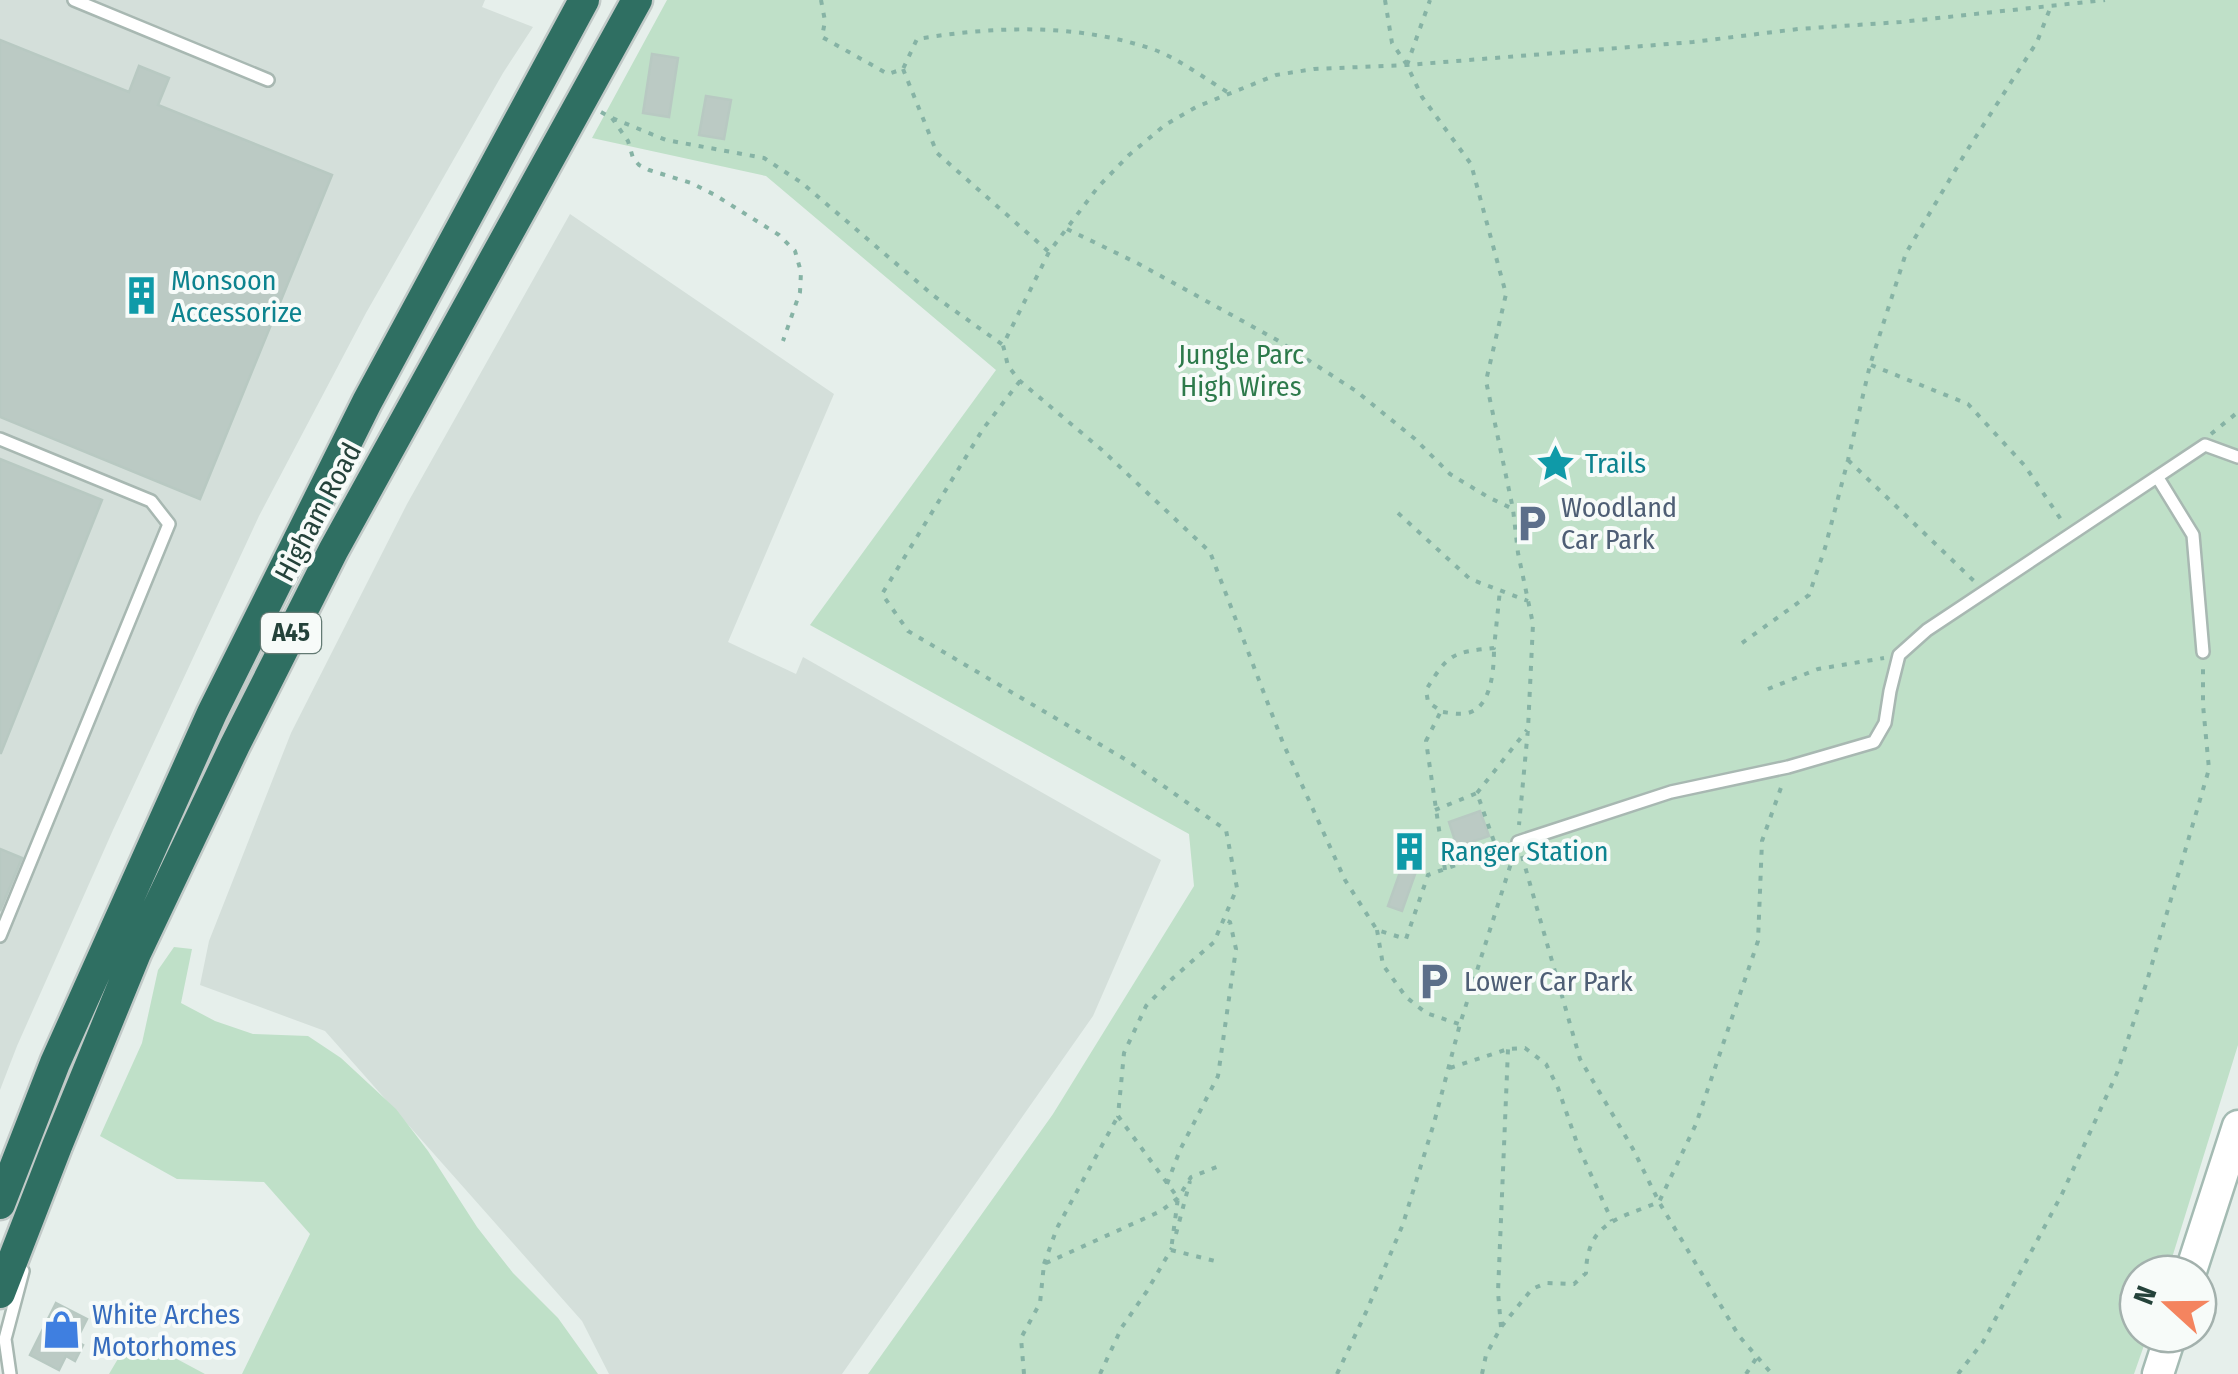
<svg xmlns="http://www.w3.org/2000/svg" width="2238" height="1374" viewBox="0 0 2238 1374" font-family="'Fira Sans Condensed',sans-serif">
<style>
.built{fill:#d4dfda}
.green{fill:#bfe0c8}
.building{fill:#bbcac4;stroke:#b8c9c2;stroke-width:2.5}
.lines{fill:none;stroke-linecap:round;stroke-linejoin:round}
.lane-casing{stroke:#a8b8b2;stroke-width:16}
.secondary-casing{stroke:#a4bbb3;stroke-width:35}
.highway-casing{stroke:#c2cac8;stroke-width:35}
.path{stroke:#86b3a5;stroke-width:4;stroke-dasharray:5 8;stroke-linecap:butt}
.lane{stroke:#fff;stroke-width:11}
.secondary{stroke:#fff;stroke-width:30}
.highway{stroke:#2f6f62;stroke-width:30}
.labels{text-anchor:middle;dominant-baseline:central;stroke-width:8;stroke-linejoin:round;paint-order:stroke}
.shield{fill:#f7fbf9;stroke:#637a73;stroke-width:2.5}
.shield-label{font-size:25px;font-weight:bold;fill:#24423a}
.culture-label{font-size:28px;fill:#0d838f;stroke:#f7fbf9;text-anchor:start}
.park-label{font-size:28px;fill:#2d7a4b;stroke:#f7fbf9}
.service-label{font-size:28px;fill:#4e5e75;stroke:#f7fbf9;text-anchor:start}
.street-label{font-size:28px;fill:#24423a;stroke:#f7fbf9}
.shop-label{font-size:28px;fill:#366cbe;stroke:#f7fbf9;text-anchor:start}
</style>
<rect width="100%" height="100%" fill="#e6efeb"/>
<path class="built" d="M0,0h485l-3,7 51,20 -30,46 -137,240 -107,203 -146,314 -96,216 -17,44z
M570,214l264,180 -106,248 68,32 7,-17 358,203 -68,156 -251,358h-233l-27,-53 -257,-290 -125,-46 9,-44 82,-208 116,-229z"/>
<path class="green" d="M667,0h1571v1045l-71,229h-29v60h10l-14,40h-1266l185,-260 141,-228 -5,-52 -379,-209 186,-255 -230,-194 -174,-38z
M174,947l18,2 -11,54 34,18 38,13 55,2 33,22 55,51 32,42 49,76 36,46 45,45 40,56h-356l68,-140 -46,-52 -87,-3 -77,-43 42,-93 16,-73z
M132,1335l73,39h-96z"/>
<path class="building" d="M0,40l129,52 10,-26 30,12 -11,27 174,70 -132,324 -200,-82z
M652,54l26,4 -9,59 -26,-4z
M706,96l25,4 -7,39 -25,-4z
M0,459l102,41 -101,253h-1z
M1480,811l9,25 -32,11 -8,-25z
M1410,844l14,5 -22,62 -14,-5z
M0,849l22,9 -22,53z
M56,1303l31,16 -11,22 7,4 -8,16 -9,-5 -7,14 -29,-15z"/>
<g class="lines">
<defs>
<path id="lane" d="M74,0l194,80
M0,439l151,62 18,23 -169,412
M2158,478l35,57 10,117
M1518,842l153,-50 117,-25 86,-25 11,-19 5,-32 9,-36 28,-25 278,-185 33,12
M10,1374l-5,-35 18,-68"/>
<path id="secondary" d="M2190,1274l48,-148
M2158,1374l13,-40"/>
<path id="highway" d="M0,1204l55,-141 157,-350 155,-311 217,-402
M0,1293l57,-147 79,-193 99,-208 98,-194 304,-551"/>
</defs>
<use href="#lane" class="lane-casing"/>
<use href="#secondary" class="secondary-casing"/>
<use href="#highway" class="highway-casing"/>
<path class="path" d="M821,0l4,21 -3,16 66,37 15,-5 14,-30c80,-13 160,-16 238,11 24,9 52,30 74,43
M1385,0l7,43 15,22 15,32 49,67 35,130 -20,87 27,128 5,44 15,71 -5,105 -9,96
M1407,65l23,-65
M903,69l34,84 112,99
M601,112l11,6 54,22 98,18 38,25 132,113 69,49
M612,118l16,23 5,17 6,7 10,5 42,13 24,12 64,40 16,16 6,21 -1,20 -17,49
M1067,229l72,35 138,76 79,51 59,48 35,35 38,23 25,12
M1871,365l97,39 57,62 37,55
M1020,381l-37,48 -101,165 26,37 220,130 98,69 11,58 -23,54 -41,36 -27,28 -22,47 -6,63 60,82 -7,52
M2211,434l27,-22
M1848,460l127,122
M1398,513l72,66 58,22
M1742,643l67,-48 16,-47 23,-88 22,-95 36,-112 60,-101 71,-110 14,-36
M1768,689l50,-20 66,-11
M1443,712c8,1 17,3 25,1 24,-6 26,-45 26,-65
M1477,793l50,-63
M1435,810l42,-17 20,57
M1504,848l-76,27 -22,64 -29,-9 -32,-50 -62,-137 -73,-191 -108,-102 -82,-69 -12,-15 -5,-21 46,-93 49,-65 31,-32 36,-30 31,-18 80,-32 38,-6 93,-4 286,-23 105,-13 103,-7 204,-22
M1522,856l58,203 53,90 26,53 80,134 33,38
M1445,870l-19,-129 15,-30 -13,-9 -2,-12c22,-36 26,-38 68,-42l6,-58
M1377,930l6,35 23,32 20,16 33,11
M1450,1068l58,-19 17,-1 21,16 12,24 20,58 34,75
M1167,1184l13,-34 38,-74 18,-127 -6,-27 -7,-3
M1176,1234l14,-53
M1171,1250l48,12
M1044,1264l13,-36 61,-112
M1501,1327l-3,-35 10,-243
M1024,1374l-3,-36 19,-35 4,-39 117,-53 17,-13 13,-21 28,-11
M1100,1374l22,-47 25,-36 25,-43
M1337,1374l30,-64 36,-86 31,-101 26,-99 54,-170
M1482,1374l4,-19 15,-28 31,-38 14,-6 28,1 12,-11c1,-51 32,-54 73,-71l37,-78 62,-183 4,-100 21,-59
M1746,1374l11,-17
M1958,1374l25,-32 79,-148 55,-121 30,-92 62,-212 -6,-64v-42"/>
<use href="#lane" class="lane"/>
<use href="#secondary" class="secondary"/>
<use href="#highway" class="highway"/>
</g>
<defs>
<symbol id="building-bare" viewBox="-9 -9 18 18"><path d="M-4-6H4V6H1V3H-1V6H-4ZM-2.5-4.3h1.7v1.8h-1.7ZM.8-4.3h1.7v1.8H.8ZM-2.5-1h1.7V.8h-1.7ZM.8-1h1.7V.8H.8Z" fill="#0f9aa8" stroke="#f7fbf9" stroke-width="2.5" paint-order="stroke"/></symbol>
<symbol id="sight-bare" viewBox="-9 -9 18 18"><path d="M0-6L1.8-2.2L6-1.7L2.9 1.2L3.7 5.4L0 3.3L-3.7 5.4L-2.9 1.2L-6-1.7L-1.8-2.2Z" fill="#0f9aa8" stroke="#f7fbf9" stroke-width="2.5" paint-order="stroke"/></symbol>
<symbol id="parking-bare" viewBox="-9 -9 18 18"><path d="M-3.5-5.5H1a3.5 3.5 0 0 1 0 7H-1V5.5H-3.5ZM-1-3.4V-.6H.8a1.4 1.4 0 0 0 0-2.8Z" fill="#5c6f8a" stroke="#f7fbf9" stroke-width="2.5" paint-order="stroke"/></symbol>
<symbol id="shop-bare" viewBox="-9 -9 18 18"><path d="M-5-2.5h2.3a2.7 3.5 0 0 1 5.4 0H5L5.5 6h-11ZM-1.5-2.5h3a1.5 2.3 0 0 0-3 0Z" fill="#3f7fe0" stroke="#f7fbf9" stroke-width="2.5" paint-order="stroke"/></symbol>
</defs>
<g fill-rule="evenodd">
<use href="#building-bare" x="114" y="268" width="55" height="55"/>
<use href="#sight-bare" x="1528" y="436" width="55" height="55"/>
<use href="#parking-bare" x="1504" y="496" width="55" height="55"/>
<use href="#building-bare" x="1382" y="824" width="55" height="55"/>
<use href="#parking-bare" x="1406" y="954" width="55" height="55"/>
<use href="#shop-bare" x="34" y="1302" width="55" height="55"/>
</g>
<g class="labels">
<rect class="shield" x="261" y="613" width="60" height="40" rx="8"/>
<g class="shield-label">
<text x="291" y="633">A45</text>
</g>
<g class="culture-label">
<text x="171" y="280">Monsoon<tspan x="171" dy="32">Accessorize</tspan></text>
<text x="1585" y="463">Trails</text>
<text x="1440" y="851">Ranger Station</text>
</g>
<g class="park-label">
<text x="1241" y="354">Jungle Parc<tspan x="1241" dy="32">High Wires</tspan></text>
</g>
<g class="service-label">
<text x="1561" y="507">Woodland<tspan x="1561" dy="32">Car Park</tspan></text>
<text x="1464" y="981">Lower Car Park</text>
</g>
<g class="street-label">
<text transform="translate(318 512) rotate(-62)">Higham Road</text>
</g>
<g class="shop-label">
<text x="92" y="1314">White Arches<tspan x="92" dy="32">Motorhomes</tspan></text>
</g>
</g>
<g transform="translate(2168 1304) rotate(291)"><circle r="48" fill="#f7fbf9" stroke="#a3b1ad" stroke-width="2.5"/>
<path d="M0-8L18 38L0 25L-18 38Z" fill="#f4845f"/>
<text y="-15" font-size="28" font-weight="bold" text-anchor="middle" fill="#24423a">N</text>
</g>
</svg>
